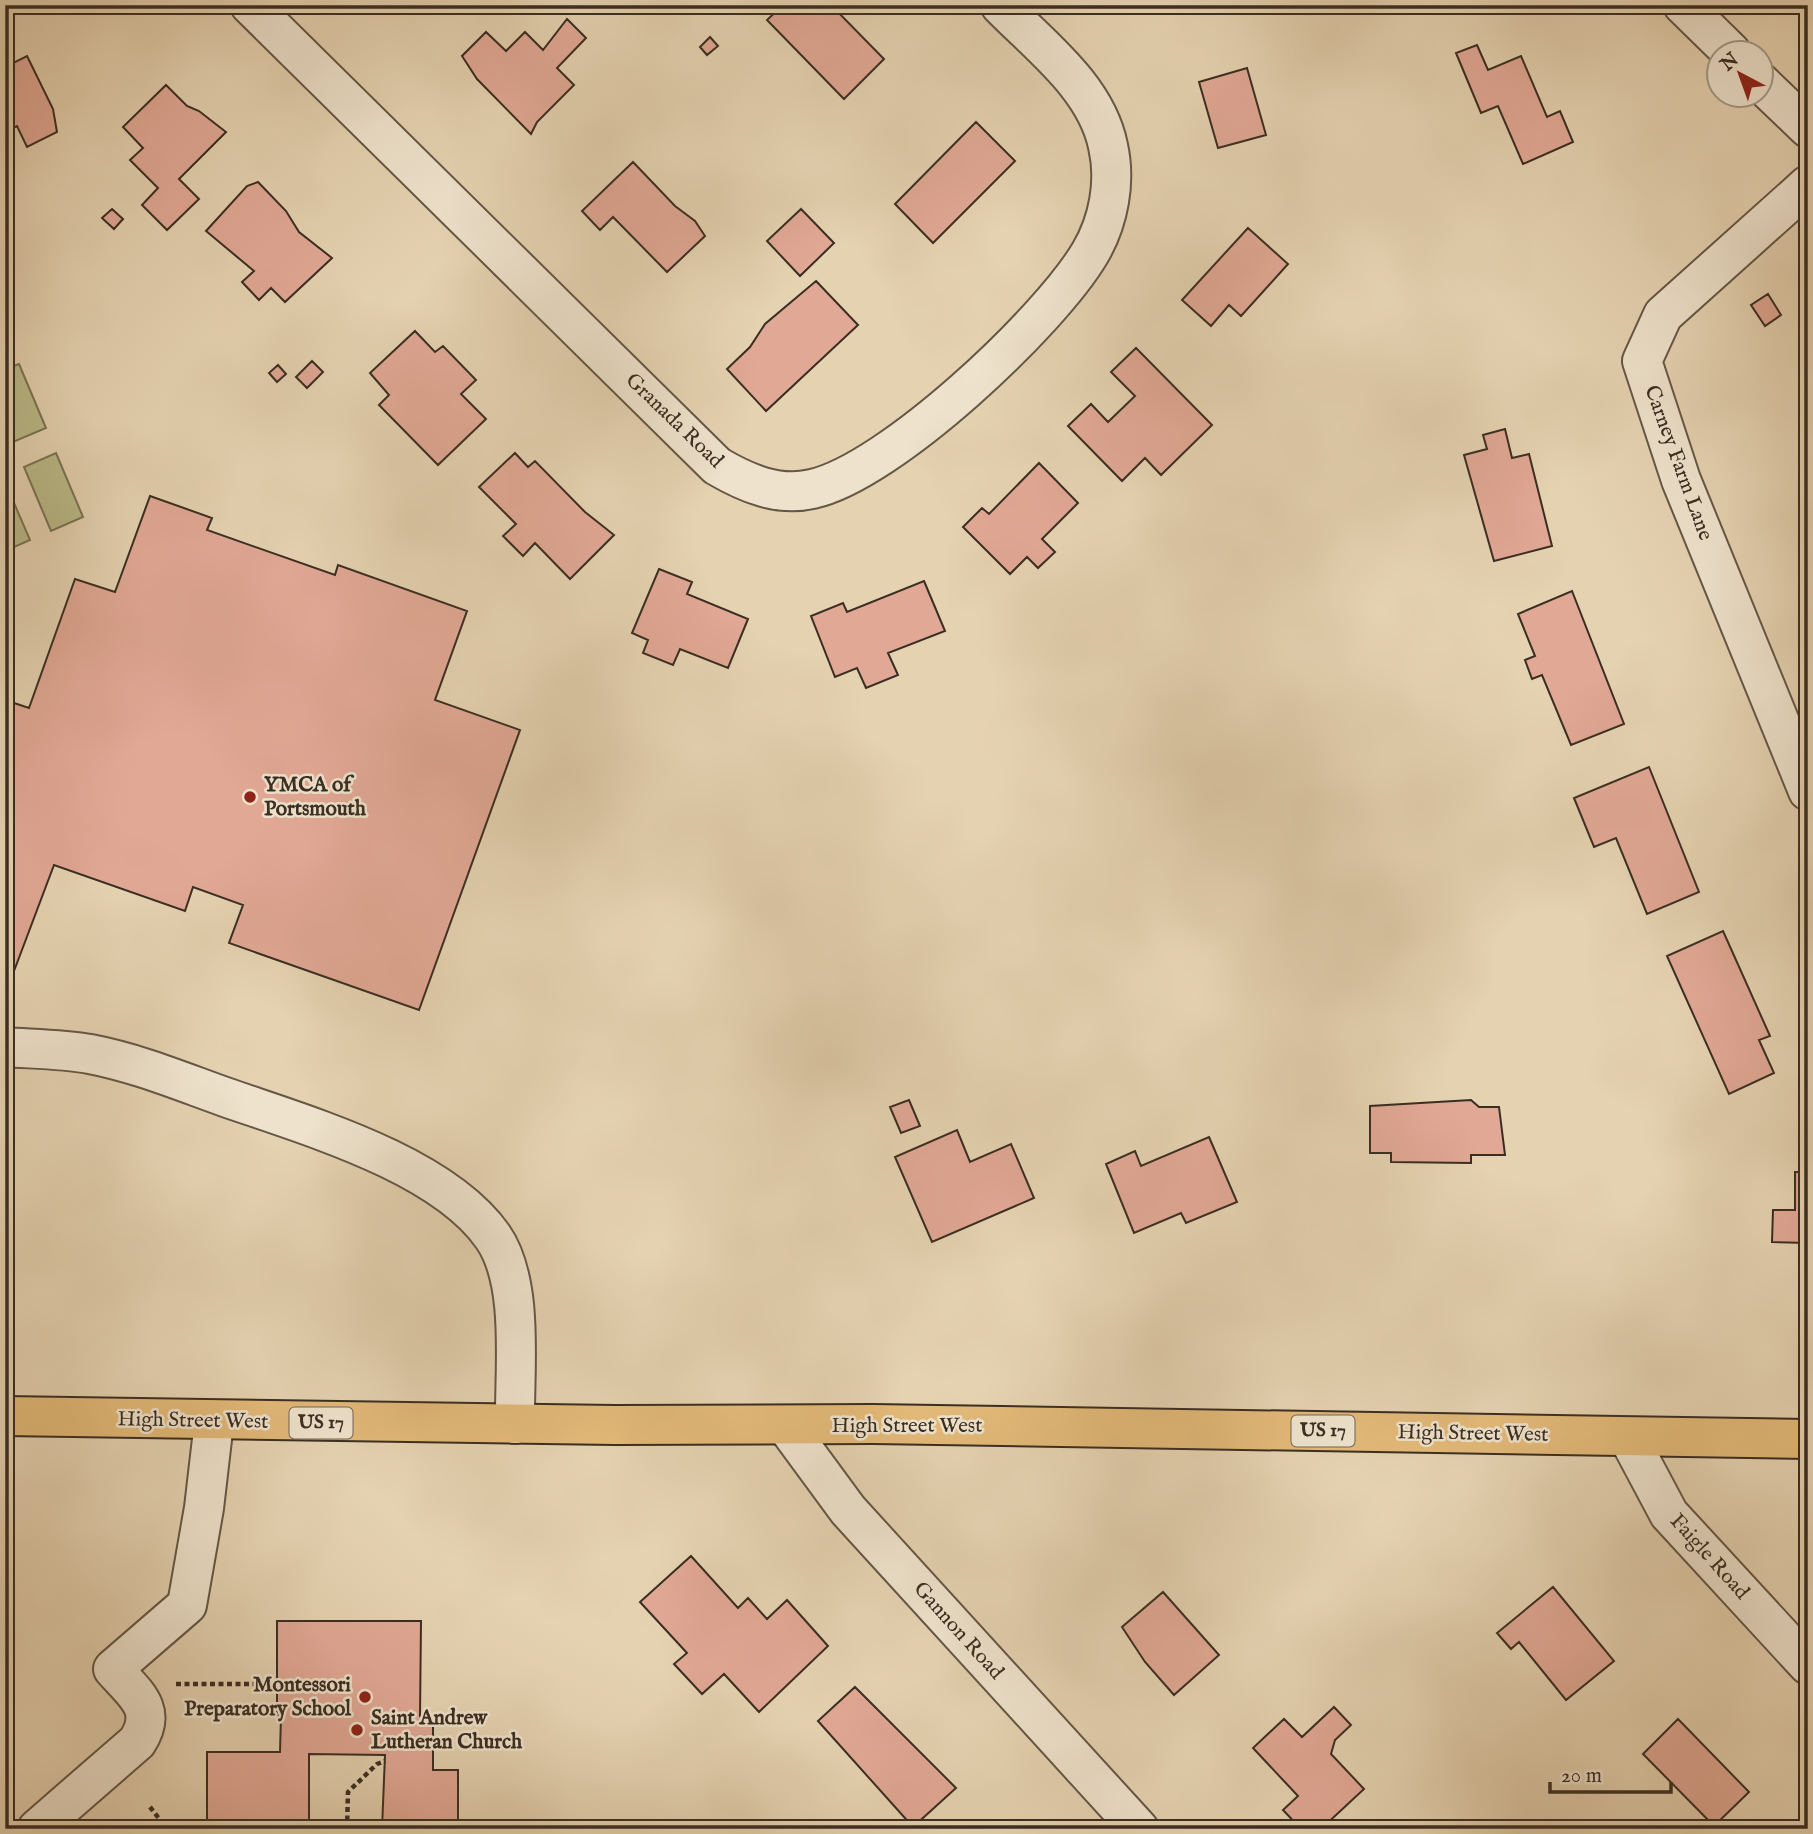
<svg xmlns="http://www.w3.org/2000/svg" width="1813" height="1834" viewBox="0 0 1813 1834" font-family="'IM FELL English',serif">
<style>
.green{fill:#baba88;stroke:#7a7455;stroke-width:2}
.building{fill:#e1a895;stroke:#3a2e22;stroke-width:2}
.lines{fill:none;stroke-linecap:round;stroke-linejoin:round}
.minor-casing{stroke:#655746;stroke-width:42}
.major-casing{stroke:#3a2e22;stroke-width:42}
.path{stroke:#3a2e22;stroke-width:4.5;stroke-dasharray:5 3.5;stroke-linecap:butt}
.minor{stroke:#eee2cc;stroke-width:38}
.major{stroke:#e2b978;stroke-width:38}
.poi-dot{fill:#8f2418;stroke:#eee2cc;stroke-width:2.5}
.labels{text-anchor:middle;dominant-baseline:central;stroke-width:5;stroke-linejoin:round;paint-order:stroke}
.shield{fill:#eee2cc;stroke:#706455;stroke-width:2}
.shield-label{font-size:19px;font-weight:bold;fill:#3a2e22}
.street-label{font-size:21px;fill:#3a2e22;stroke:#eee2cc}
.poi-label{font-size:21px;font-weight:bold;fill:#3a2e22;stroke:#eee2cc;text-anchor:start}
</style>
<rect width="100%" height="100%" fill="#e5d2b1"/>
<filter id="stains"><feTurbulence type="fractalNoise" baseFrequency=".00286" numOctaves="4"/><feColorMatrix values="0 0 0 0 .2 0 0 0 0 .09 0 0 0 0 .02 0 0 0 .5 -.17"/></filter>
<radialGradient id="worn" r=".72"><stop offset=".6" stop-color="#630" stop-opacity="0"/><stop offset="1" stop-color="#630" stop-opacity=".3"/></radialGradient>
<path class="green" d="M19,364l27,64 -33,14 -8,-19v-54z
M56,453l27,64 -32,14 -27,-64z
M5,482l25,58 -25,11z"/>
<path class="building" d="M783,5h48l53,54 -40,40 -77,-79z
M567,19l19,19 -29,30 17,17 -37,37 -6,12 -54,-55 -15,-23 24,-24 20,19 19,-19 18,18z
M710,37l8,9 -11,9 -7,-8z
M1477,45l11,25 33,-14 26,61 13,-6 13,31 -50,22 -25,-58 -17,7 -25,-60z
M27,56l26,53 4,23 -30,15 -10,-21 -12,6v-65z
M1247,68l19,67 -48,13 -19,-66z
M166,85l21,21 12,5 27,21 -47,47 20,20 -32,31 -25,-25 16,-17 -28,-28 13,-12 -20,-21z
M976,122l39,39 -82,82 -38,-39z
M633,162l42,44 20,15 10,15 -38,36 -54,-55 -13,13 -18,-19z
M258,182l28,29 13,21 33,26 -47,44 -14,-14 -12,12 -17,-18 12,-11 -48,-40 41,-45z
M112,209l11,10 -9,10 -12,-11z
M801,209l33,34 -34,33 -33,-35z
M1248,228l40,36 -47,52 -12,-11 -18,21 -29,-26z
M816,281l42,44 -92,86 -39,-42 23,-22 15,-23z
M1768,294l13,21 -16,11 -14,-21z
M415,331l20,21 8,-6 33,34 -15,14 25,25 -48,46 -59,-60 10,-10 -19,-22z
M1136,348l76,77 -51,50 -16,-17 -23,23 -54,-55 23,-22 17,18 27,-26 -24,-24z
M312,361l11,11 -16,16 -11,-11z
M278,365l8,9 -9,8 -8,-9z
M1505,429l7,29 17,-4 23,92 -58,15 -30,-106 23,-6 -4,-14z
M515,453l13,14 7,-6 50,51 29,23 -44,44 -35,-36 -12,13 -20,-20 13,-12 -37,-37z
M1039,463l39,40 -36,36 13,13 -17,16 -11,-11 -17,17 -47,-47 19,-19 7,6z
M150,496l62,22 -5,12 128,45 3,-10 129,46 -32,89 85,30 -101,280 -190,-67 14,-38 -50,-18 -8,24 -131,-46 -40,106 -9,-1v-270l24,8 46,-129 40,13z
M659,569l33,13 -5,12 61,25 -20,49 -48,-19 -7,16 -30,-12 5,-13 -16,-7z
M924,581l21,50 -57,22 10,22 -32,13 -9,-20 -22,9 -24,-61 32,-13 4,9z
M1572,591l52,133 -53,21 -29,-70 -10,4 -7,-19 10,-4 -17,-42z
M1649,767l50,125 -52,22 -31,-76 -22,9 -20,-49z
M1723,931l47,105 -11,4 15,33 -45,21 -62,-138z
M909,1100l11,26 -19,7 -11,-26z
M1471,1100l8,7h20l6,48h-34v8l-80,-1v-9h-21v-47z
M957,1130l13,32 41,-18 23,54 -102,44 -37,-85z
M1209,1137l28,65 -51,21 -5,-10 -47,20 -28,-69 29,-13 6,15z
M1795,1172h13v71l-36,-1 1,-32h22z
M691,1556l47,52 10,-10 19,21 20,-19 41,46 -69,66 -35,-38 -22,20 -28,-30 13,-11 -47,-51z
M1553,1587l61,74 -48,39 -47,-58 -8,7 -14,-16z
M1163,1592l56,63 -45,40 -29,-33 -23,-35z
M277,1621h144l-1,95 13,-1v55h25v59h-76l3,-74 -76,-1v75h-102v-77h73l1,-36 -4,-1z
M855,1687l101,101 -43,39 -95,-106z
M1334,1707l17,18 -16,15 -4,14 33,35 -43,40h-20l-18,-19 15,-14 -45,-48 31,-29 18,18z
M1678,1719l71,73 -35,34 -71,-72z"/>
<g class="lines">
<defs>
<path id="minor" d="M250,5l467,461c29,17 61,31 95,23 78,-17 237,-167 278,-236 19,-32 26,-72 18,-107 -12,-59 -68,-100 -108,-141
M1683,5l48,47
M1760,82l48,46
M1808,185l-145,130 -21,46 39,119 127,311
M5,1047c28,2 57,2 85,7 47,9 90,27 135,43 83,29 217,67 268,140 32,46 21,134 22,187
M787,1427l61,83 291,319
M1628,1437l41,77 139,151
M37,1829l100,-87c22,-33 -3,-49 -24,-73l74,-64 17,-97 10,-86"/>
<path id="major" d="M5,1416l610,9 258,-1 935,15"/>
</defs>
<use href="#minor" class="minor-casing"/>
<use href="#major" class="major-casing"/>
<path class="path" d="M176,1684h101
M150,1807l17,22
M347,1829l1,-37 29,-28 8,-3"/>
<use href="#minor" class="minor"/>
<use href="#major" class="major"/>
</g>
<g class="poi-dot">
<circle cx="250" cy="797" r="7"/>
<circle cx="365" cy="1697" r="7"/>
<circle cx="357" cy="1730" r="7"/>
</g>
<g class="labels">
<g class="shield">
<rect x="289.5" y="1407.5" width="63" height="31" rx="5"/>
<rect x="1291.5" y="1415.5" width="63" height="31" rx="5"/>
</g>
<g class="shield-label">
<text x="321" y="1423">US 17</text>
<text x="1323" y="1431">US 17</text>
</g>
<g class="street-label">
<text transform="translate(674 421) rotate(44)">Granada Road</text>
<text transform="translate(1678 463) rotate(70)">Carney Farm Lane</text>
<text transform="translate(193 1421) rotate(1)">High Street West</text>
<text x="907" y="1426">High Street West</text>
<text transform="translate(1473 1434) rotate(1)">High Street West</text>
<text transform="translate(1709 1557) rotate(48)">Faigle Road</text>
<text transform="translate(958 1631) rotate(48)">Gannon Road</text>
</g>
<g class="poi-label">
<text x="264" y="785">YMCA of<tspan x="264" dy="24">Portsmouth</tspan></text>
<text x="351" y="1685" text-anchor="end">Montessori<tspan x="351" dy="24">Preparatory School</tspan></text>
<text x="371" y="1718">Saint Andrew<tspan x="371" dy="24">Lutheran Church</tspan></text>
</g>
</g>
<rect width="1813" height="1834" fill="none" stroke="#e5d2b1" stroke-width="28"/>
<rect x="7" y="7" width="1799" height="1820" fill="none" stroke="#3a2e22" stroke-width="3.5"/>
<rect x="14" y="14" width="1785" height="1806" fill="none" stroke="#3a2e22" stroke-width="2"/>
<g transform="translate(1740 74) rotate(319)"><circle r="33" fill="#eee2cc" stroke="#a69a88" stroke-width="2"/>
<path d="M0-5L12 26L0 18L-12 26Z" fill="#8f2418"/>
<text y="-10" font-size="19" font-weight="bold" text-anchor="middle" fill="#3a2e22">N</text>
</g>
<path d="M1550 1782v10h121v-10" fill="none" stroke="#3a2e22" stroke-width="3.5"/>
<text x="1561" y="1782" font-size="21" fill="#3a2e22" stroke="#eee2cc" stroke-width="5" paint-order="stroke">20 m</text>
<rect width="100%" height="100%" filter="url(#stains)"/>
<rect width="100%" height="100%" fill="url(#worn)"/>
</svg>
